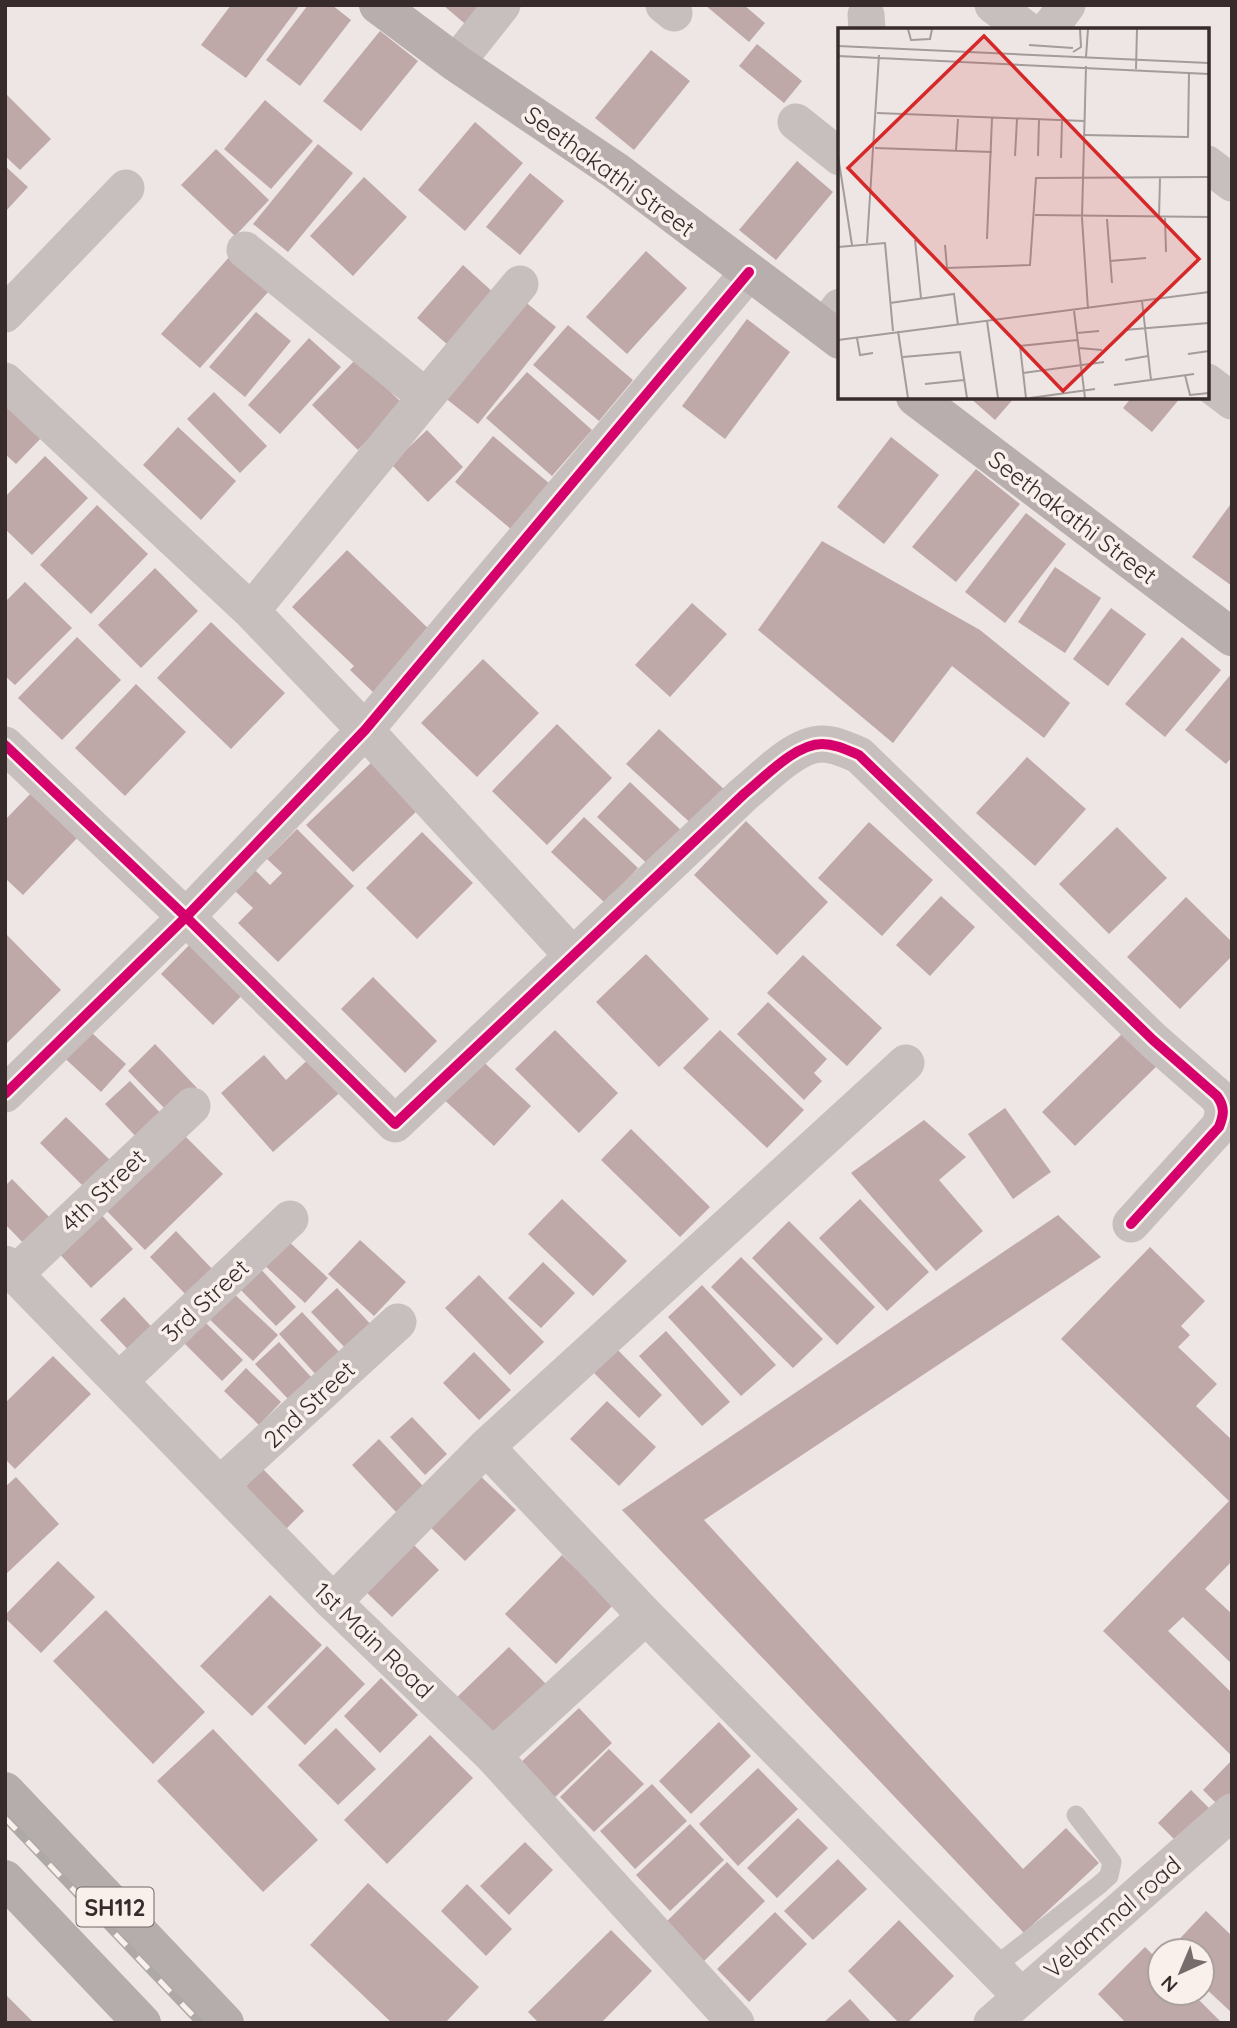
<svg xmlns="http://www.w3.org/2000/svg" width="1237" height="2028" viewBox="0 0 1237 2028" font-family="Quicksand,sans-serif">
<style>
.building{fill:#bfa8a8}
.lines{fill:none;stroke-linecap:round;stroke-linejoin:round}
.lane{stroke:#c6bfbd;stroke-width:19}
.street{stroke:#c6bfbd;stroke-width:37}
.secondary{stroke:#b7aead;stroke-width:38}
.primary{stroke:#b5adac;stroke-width:38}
.rail-casing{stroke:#aea8a7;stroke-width:8}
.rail{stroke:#f9f0ec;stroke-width:5;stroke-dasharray:16;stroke-linecap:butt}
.cycleway-casing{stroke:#f9f0ec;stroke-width:15}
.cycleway{stroke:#d6006c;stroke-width:10}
.labels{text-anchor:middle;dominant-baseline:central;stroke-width:7;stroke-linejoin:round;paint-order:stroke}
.shield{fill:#f9f0ec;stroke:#716665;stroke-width:2}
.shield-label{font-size:23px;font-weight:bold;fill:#372b2b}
.street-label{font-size:24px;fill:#372b2b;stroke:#f9f0ec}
.inset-road{fill:none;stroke:#a49b9a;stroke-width:2}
.view{fill:#d62828;fill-opacity:0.15;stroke:#d62828;stroke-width:3.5}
.inset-edge{fill:none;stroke:#372b2b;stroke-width:3.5}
</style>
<rect width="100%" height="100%" fill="#ede6e4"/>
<path class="building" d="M231,5h69l-54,73 -45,-33z
M308,5h24l19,15 -51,66 -34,-26z
M443,5h46l-19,23z
M705,5h39l21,18 -16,19z
M380,31l38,30 -57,70 -38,-30z
M757,44l45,37 -18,22 -45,-37z
M651,50l39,31 -56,69 -39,-32z
M5,93l46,46 -31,31 -15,-14z
M265,100l48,41 -42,48 -47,-40z
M475,122l48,41 -58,68 -47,-41z
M318,144l35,29 -65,79 -35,-28z
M216,149l53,51 -34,36 -54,-51z
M797,161l36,31 -57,68 -37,-30z
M5,166l23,21 -23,25z
M530,173l34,28 -44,54 -34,-28z
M364,177l43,40 -54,59 -43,-40z
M646,251l41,37 -60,66 -41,-37z
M231,255l39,35 -70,78 -39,-34z
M463,265l32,29 -46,52 -32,-28z
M518,296l38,31 -78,97 -39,-31z
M256,312l35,29 -46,56 -36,-30z
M747,319l43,33 -65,87 -43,-33z
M568,325l65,55 -34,41 -66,-56z
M309,338l32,29 -61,67 -32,-29z
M356,359l47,45 -45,46 -46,-45z
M527,372l65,58 -40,46 -66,-58z
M214,392l53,54 -27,27 -53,-54z
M5,397l39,38 -28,29 -11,-10z
M969,397h46l-20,23z
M1132,397h49l-29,35 -29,-24z
M178,427l58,54 -35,39 -58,-55z
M427,430l36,37 -35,35 -37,-38z
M493,436l57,48 -38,46 -57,-48z
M891,437l48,38 -55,69 -47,-37z
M45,456l43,42 -56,57 -27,-26v-32z
M976,469l44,35 -64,78 -44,-35z
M97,505l51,49 -57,60 -51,-49z
M1230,505l2,1v80l-40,-29z
M1026,513l40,31 -61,79 -40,-31z
M822,541l158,89 90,73 -26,35 -92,-72 -59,77 -135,-113z
M347,550l85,82 -58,61 -24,-23 4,-4 -62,-59z
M1055,567l46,31 -36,55 -47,-31z
M155,568l43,43 -57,57 -43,-43z
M25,582l47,46 -57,57 -10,-9v-74z
M692,603l35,31 -57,63 -35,-32z
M1111,608l35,26 -38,52 -35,-27z
M211,622l74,71 -54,56 -74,-71z
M77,637l44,43 -59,60 -44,-42z
M1182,637l39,33 -56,67 -40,-33z
M483,659l56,54 -62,64 -56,-54z
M1232,673v84l-6,7 -41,-34z
M136,684l50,48 -61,64 -50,-48z
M557,724l55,54 -65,67 -55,-54z
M659,729l68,63 -32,35 -69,-63z
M1027,757l59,52 -51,57 -59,-53z
M375,759l46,48 -68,65 -47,-47z
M630,782l56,53 -32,35 -57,-53z
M33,791l46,45 -56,59 -18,-17v-58z
M584,817l54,51 -33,35 -54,-51z
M746,821l82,81 -51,53 -83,-80z
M869,822l64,58 -51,56 -64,-58z
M1117,827l50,51 -58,56 -50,-50z
M297,829l57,57 -76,76 -40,-39 15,-15 -18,-17 20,-21 15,15 12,-12 -15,-14z
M422,832l51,51 -56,56 -51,-51z
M941,896l34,31 -45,49 -34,-31z
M1186,897l46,45v14l-52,53 -53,-52z
M5,933l56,57 -56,55z
M198,936l52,51 -37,38 -52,-51z
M646,954l63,65 -50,48 -63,-65z
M803,955l79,73 -35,38 -80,-73z
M373,977l64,64 -32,32 -64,-64z
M768,1002l59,57 -13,14 8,8 -18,19 -67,-66z
M81,1023l45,41 -25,28 -45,-42z
M1127,1029l33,34 -85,83 -33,-34z
M555,1030l63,63 -39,40 -64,-64z
M720,1030l84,80 -37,38 -84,-80z
M155,1044l42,44 -27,26 -42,-43z
M314,1054l31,34 -72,64 -52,-59 43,-38 22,25z
M475,1054l56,52 -37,40 -56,-52z
M130,1081l37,39 -25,23 -37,-39z
M1005,1108l46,64 -38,27 -45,-65z
M66,1117l45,44 -26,27 -45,-45z
M924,1120l42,37 -27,23 44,51 -47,40 -85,-98z
M178,1129l45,45 -78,76 -44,-45z
M631,1129l79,78 -30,30 -79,-77z
M12,1179l42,43 -26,26 -23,-24v-38z
M562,1199l65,62 -34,35 -65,-62z
M860,1199l69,73 -42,39 -68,-73z
M97,1210l36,39 -42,39 -36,-39z
M1058,1215l43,42 -397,263 319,349 43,-41 33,35 -75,70 -402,-423z
M789,1221l86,86 -38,38 -85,-87z
M176,1231l39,41 -27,25 -38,-40z
M285,1238l43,40 -23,25 -43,-40z
M360,1240l46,42 -32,34 -46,-42z
M1150,1247l55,54 -24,25 9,9 -12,12 39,37 -21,22 36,34v121l-27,28 27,25v50l-49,-47 -15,14 64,62v63l-129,-125 126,-130 -168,-162z
M741,1257l82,82 -30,29 -82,-81z
M543,1262l32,31 -34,35 -33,-30z
M256,1264l40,43 -20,19 -41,-42z
M479,1275l65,67 -34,33 -65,-67z
M702,1285l74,80 -35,31 -73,-79z
M337,1288l38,41 -25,24 -39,-41z
M230,1290l48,45 -25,26 -47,-45z
M124,1297l36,39 -24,22 -36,-38z
M302,1312l41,44 -24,22 -40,-44z
M202,1319l41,41 -21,21 -41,-41z
M666,1331l64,71 -28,24 -63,-70z
M279,1342l34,37 -23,22 -35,-37z
M611,1343l51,52 -23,23 -52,-52z
M474,1352l37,38 -32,30 -36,-37z
M53,1356l38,38 -76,75 -10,-10v-56z
M246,1368l35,34 -22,23 -35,-34z
M607,1401l49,46 -37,39 -49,-47z
M412,1417l35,37 -22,21 -35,-38z
M379,1439l44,47 -27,26 -44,-47z
M263,1469l41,42 -25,25 -41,-42z
M475,1471l41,39 -51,51 -40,-39z
M16,1477l43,47 -54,51v-88z
M407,1538l32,32 -47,47 -33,-32z
M562,1555l51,50 -57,59 -51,-50z
M58,1561l37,36 -54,56 -36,-35v-3z
M270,1595l52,50 -70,71 -52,-50z
M106,1610l99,102 -52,52 -100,-103z
M327,1646l38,38 -60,61 -38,-38z
M509,1647l38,38 -57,56 -38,-39z
M381,1678l37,37 -38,38 -36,-37z
M579,1708l33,35 -60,57 -34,-35z
M719,1722l32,34 -60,58 -32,-33z
M336,1728l40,41 -38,36 -40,-40z
M213,1729l105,111 -55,52 -106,-111z
M430,1735l43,43 -86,86 -43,-44z
M609,1749l35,35 -50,48 -34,-35z
M1232,1760v41l-9,9 -20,-20z
M758,1768l40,41 -60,57 -39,-42z
M652,1784l35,37 -52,48 -35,-38z
M1191,1790l21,21 -33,33 -21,-21z
M798,1818l30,30 -51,50 -30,-30z
M690,1824l34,36 -54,51 -34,-36z
M525,1842l28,28 -44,45 -29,-29z
M838,1859l29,30 -54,51 -29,-29z
M727,1862l38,39 -63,62 -38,-39z
M368,1883l111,104 -34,36h-53l-82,-78z
M467,1884l45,45 -26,27 -45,-45z
M1206,1911l26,25v77l-30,-28v-34h-34z
M775,1912l32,32 -58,58 -32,-33z
M899,1920l55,56 -47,47h-8l-51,-52z
M611,1930l41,41 -51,52h-62l-11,-11z
M1145,1947l15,15v31h32l30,30h-96l-28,-29z
M5,1994l29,29h-29z
M850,1999l22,24h-49z"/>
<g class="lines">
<path class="lane" d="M993,1968l106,-83 10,-9 3,-14 -36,-47"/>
<path class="street" d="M664,5l10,8
M993,5l34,25
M866,15l1,15
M1048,30l19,-25
M456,63l46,-58
M796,122l44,35
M1207,164l25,19
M245,250l181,147
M5,314l121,-126
M824,328l16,-21
M5,381l246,230 114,119 208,226
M1207,382l25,19
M251,611l175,-214 94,-113
M5,745l181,172 209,207 349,-330c20,-16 51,-50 78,-50 13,0 25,6 37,11l294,285 64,56c8,11 7,19 2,31l-88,97
M5,1094l181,-177 179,-187 384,-458
M5,1264l328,338 160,154 243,267
M15,1274l177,-168
M119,1381l171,-162
M486,1447l160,169 375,380
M220,1485l178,-163
M333,1602l153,-155 420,-384
M493,1756l153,-140
M992,2023l240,-211"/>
<path class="secondary" d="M378,5l78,58 160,108 224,169
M915,397l317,240"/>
<path class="primary" d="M5,1791l220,232
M5,1879l137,144"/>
<defs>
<path id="rail" d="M5,1818l195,205"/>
</defs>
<use href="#rail" class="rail-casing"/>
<use href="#rail" class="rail"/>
<defs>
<path id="cycleway" d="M5,745l181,172 209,207 349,-330c20,-16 51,-50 78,-50 13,0 25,6 37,11l294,285 64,56c8,11 7,19 2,31l-88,97
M5,1094l181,-177 179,-187 384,-458"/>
</defs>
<use href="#cycleway" class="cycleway-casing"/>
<use href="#cycleway" class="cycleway"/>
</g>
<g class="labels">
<rect class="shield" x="76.5" y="1887.5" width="77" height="39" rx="5"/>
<g class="shield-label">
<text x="115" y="1907">SH112</text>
</g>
<g class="street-label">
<text transform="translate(610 171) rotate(36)">Seethakathi Street</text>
<text transform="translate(1073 517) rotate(37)">Seethakathi Street</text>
<text transform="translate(103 1190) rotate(-44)">4th Street</text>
<text transform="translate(205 1300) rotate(-43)">3rd Street</text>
<text transform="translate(309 1404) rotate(-43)">2nd Street</text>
<text transform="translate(374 1640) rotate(44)">1st Main Road</text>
<text transform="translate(1112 1917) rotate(-41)">Velammal road</text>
</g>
</g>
<g transform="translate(838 28)">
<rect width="371" height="371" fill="#ede6e4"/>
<path class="inset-road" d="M70,1l3,11 19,-1 2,-10M191,17l44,3M0,18l371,17M235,24l8,-5 -1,-18M0,28l371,18M248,29l2,-28M248,38l-4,152 6,91M298,41l1,-40M39,85l207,8M245,107l105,2 1,-64M37,120l117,4M118,122l2,-31M0,128l14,89M177,128l2,-37M200,128l1,-36M223,130l1,-37M197,187l174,2M321,190l1,-40M327,190l1,34M269,191l5,64M149,211l5,-121M77,212l6,58M29,215l12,-188M107,217l2,23 83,-3 6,-87 173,-1M0,219l47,-4 8,88M272,233l36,-3M304,273l9,79M52,275l64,-9 4,31M236,283l11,87M149,293l11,77M286,302l85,-7M60,303l10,67M239,305l22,-2M19,310l3,17 13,-2M0,312l371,-48M241,320l23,2M350,326l21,-3M65,329l57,-5 7,46M287,332l23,-4M185,345l81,-11M347,347l5,20 19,-2M87,356l39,-4M276,357l80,-11M188,370l-6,-52 57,-6M192,370l65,-9"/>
<path class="view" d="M146,8l215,223 -136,132 -215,-223z"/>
<rect width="371" height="371" class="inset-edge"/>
</g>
<rect width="1237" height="2028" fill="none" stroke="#372b2b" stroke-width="14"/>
<g transform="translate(1181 1972) rotate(224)"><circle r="33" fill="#f9f0ec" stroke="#aba19f" stroke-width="2"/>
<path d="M0-5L12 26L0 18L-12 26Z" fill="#776c6c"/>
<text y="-10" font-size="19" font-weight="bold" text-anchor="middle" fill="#372b2b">N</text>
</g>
</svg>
